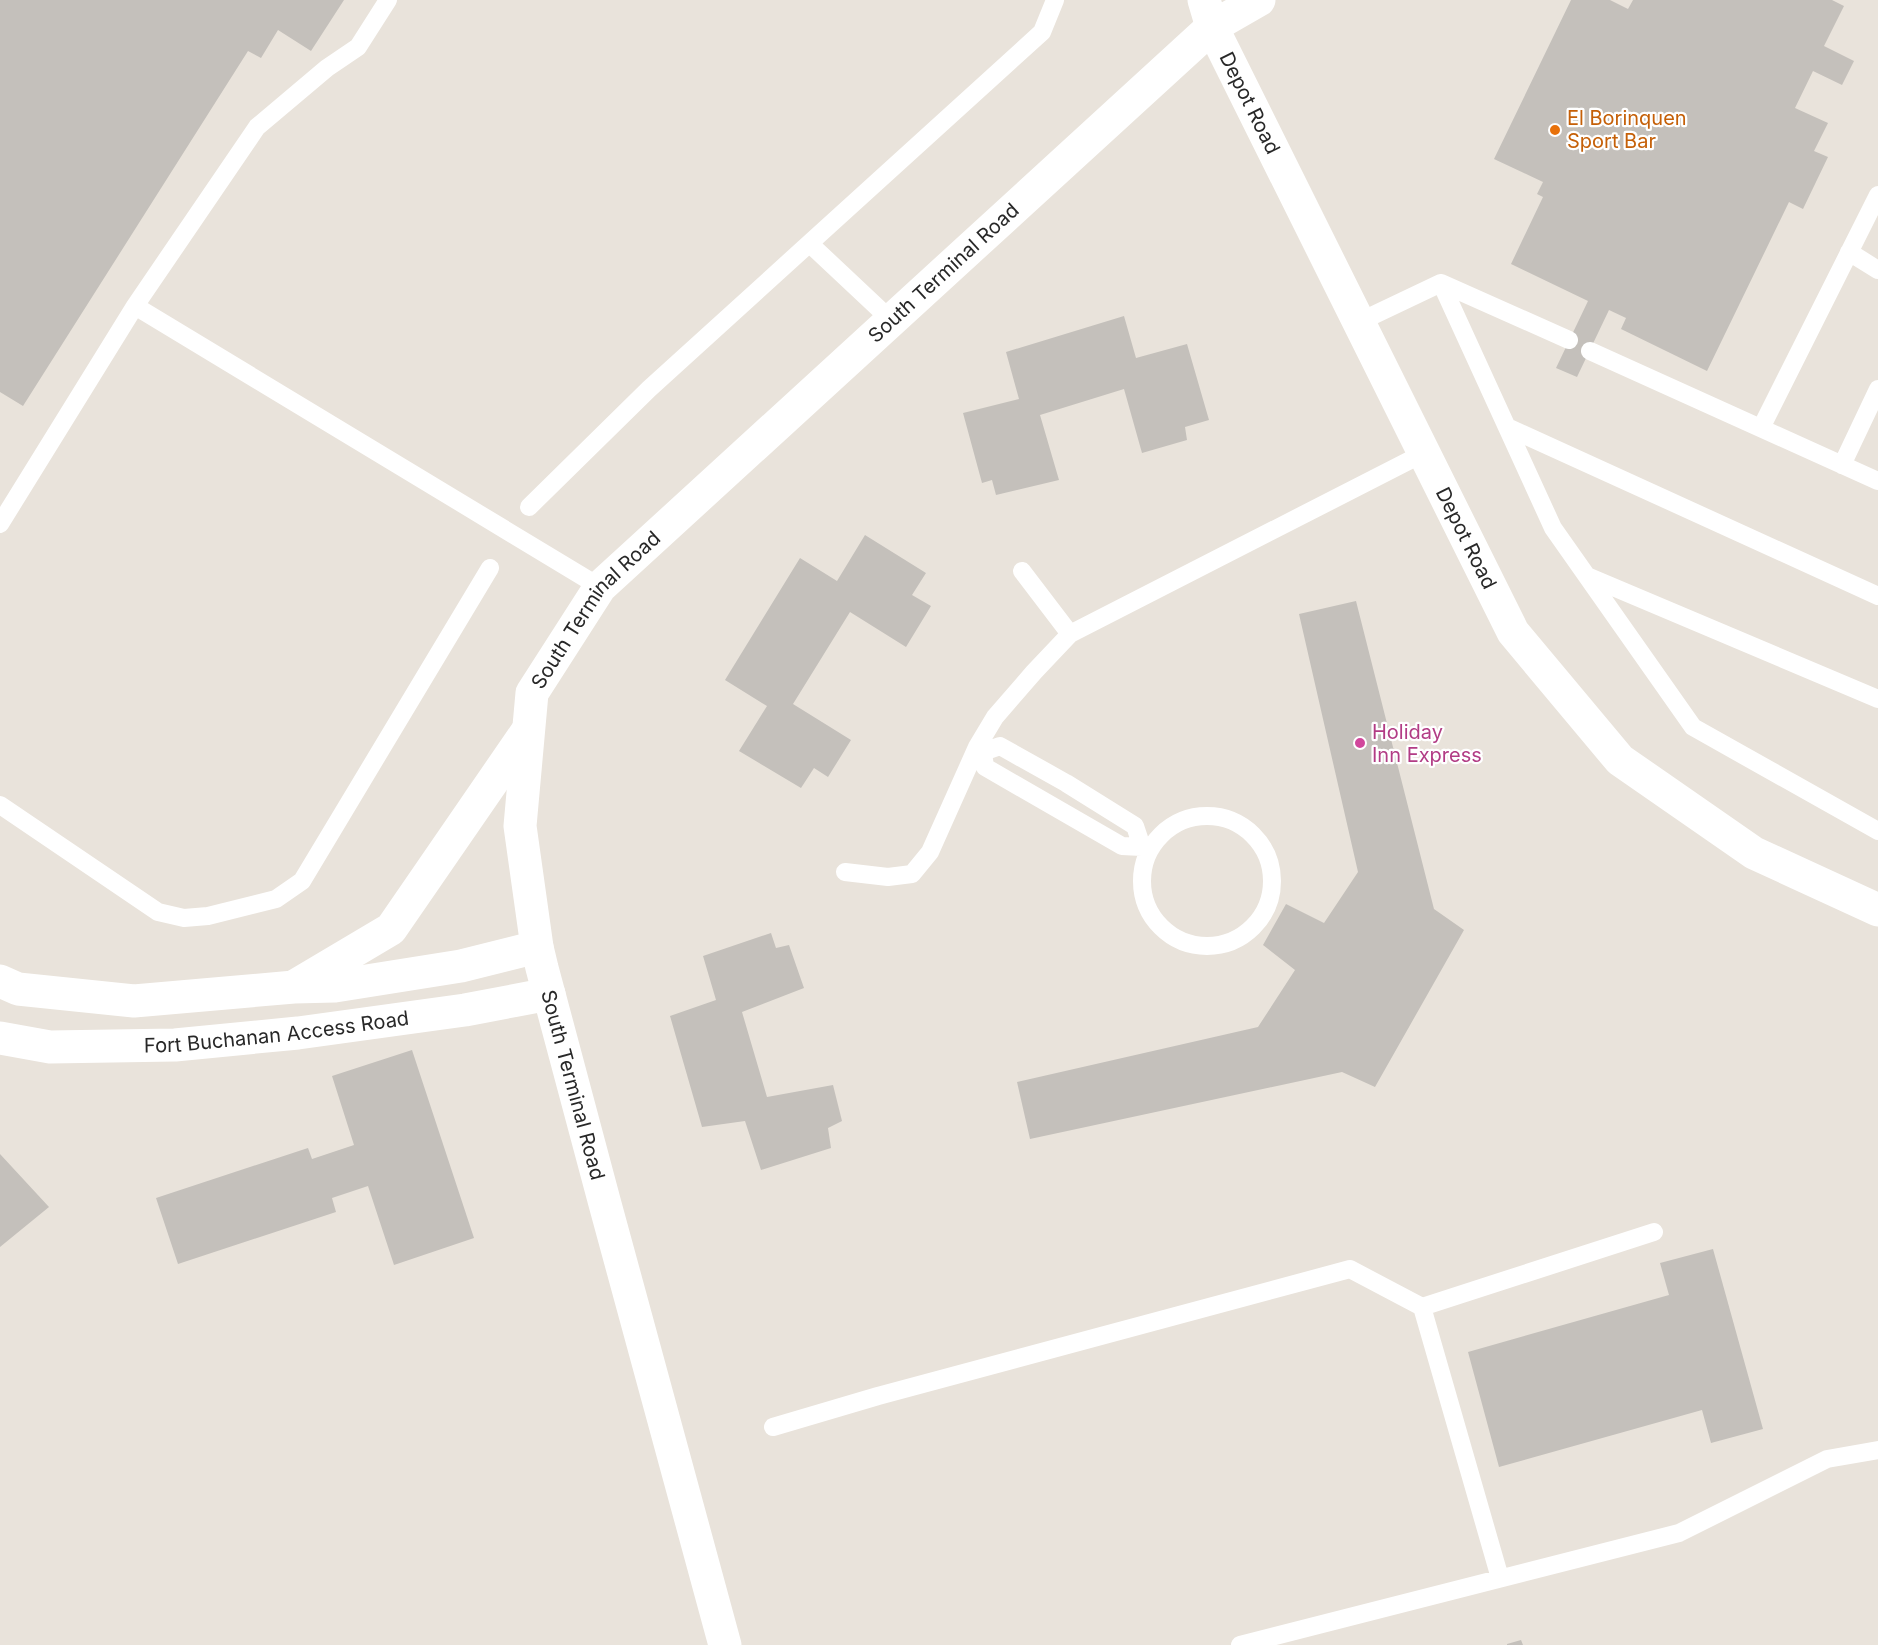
<svg xmlns="http://www.w3.org/2000/svg" width="1878" height="1645" viewBox="0 0 1878 1645" font-family="Inter,sans-serif">
<style>
.building{fill:#c4c0bb}
.lines{fill:none;stroke-linecap:round;stroke-linejoin:round}
.lane{stroke:#fff;stroke-width:18}
.street{stroke:#fff;stroke-width:33}
.secondary{stroke:#fff;stroke-width:33}
.food-dot{fill:#e8710a;stroke:#fff;stroke-width:2}
.hotel-dot{fill:#d1479c;stroke:#fff;stroke-width:2}
.labels{text-anchor:middle;dominant-baseline:central;stroke-width:4.5;stroke-linejoin:round;paint-order:stroke}
.street-label{font-size:20px;fill:#282828;stroke:#fff}
.food-label{font-size:20px;fill:#c56008;stroke:#fff;text-anchor:start}
.hotel-label{font-size:20px;fill:#b23c85;stroke:#fff;text-anchor:start}
</style>
<rect width="100%" height="100%" fill="#e9e3db"/>
<path class="building" d="M0,0h344l-33,51 -33,-21 -17,28 -13,-7 -225,355 -23,-14z
M1571,0h39l18,9 5,-9h199l12,6 -20,40 30,15 -12,24 -29,-14 -18,37 33,15 -14,28 14,6 -25,52 -14,-7 -82,169 -86,-42 5,-11 -17,-8 -32,67 -21,-9 32,-67 -77,-37 32,-67 -6,-3 6,-12 -49,-23z
M1124,316l12,42 51,-14 22,76 -24,7 2,13 -45,13 -18,-64 -84,26 19,65 -63,15 -4,-15 -10,3 -19,-70 56,-14 -13,-47z
M865,535l61,38 -14,22 19,11 -25,41 -56,-35 -57,92 58,36 -23,37 -14,-9 -13,20 -62,-37 28,-45 -42,-26 75,-122 37,23z
M1356,601l78,308 30,21 -89,157 -33,-15 -312,67 -13,-57 241,-55 37,-57 -32,-25 23,-41 38,19 34,-51 -59,-258z
M771,933l5,15 13,-3 15,43 -62,24 25,85 66,-12 9,36 -14,7 3,20 -70,22 -16,-49 -43,6 -32,-111 46,-16 -13,-44z
M412,1050l62,188 -80,27 -26,-79 -36,12 4,14 -158,52 -22,-66 152,-50 4,11 42,-14 -22,-69z
M0,1154l49,53 -49,40z
M1713,1249l50,180 -52,14 -9,-33 -203,57 -31,-115 201,-57 -9,-32z
M1521,1640l2,5h-16v-1z"/>
<g class="lines">
<path class="lane" d="M810,244l82,77
M1849,252l29,18
M1441,283l128,57
M135,306l465,281
M1359,322l82,-39 112,245 140,199 185,104
M1590,351l288,130
M1507,427l371,169
M1761,428l117,-233
M1842,465l36,-76
M529,507l120,-118 393,-357 13,-32
M0,524l135,-218 122,-179 70,-59 31,-21 30,-47
M1022,571l48,63
M1587,576l291,123
M1000,746l66,37 69,43 7,21 -20,-1 -137,-79 -2,-15z
M0,805l158,107 26,6 24,-2 68,-17 26,-18 188,-313
M1142 881a65 65 0 1 1 130 0a65 65 0 1 1-130 0Z
M845,872l43,5 24,-3 18,-22 47,-105 18,-30 39,-45 36,-38 354,-181
M1422,1307l78,271
M773,1427l105,-31 472,-127 72,38 232,-75
M1240,1645l439,-112 148,-74 51,-9"/>
<path class="street" d="M1204,0l8,27 47,-27"/>
<g class="secondary">
<path d="M0,981l18,8 116,12 160,-14 41,-1 126,-20 76,-19"/>
<path d="M295,986l96,-57 137,-199"/>
<path id="s1" d="M0,1038l50,9 125,-2 123,-12 167,-23 84,-16"/>
<path id="s2" d="M725,1645l-120,-441 -63,-236 -5,-21 -17,-121 12,-133 68,-106 612,-560 301,605 107,128 134,93 124,57"/>
</g>
</g>
<circle class="food-dot" cx="1555" cy="130" r="6"/>
<circle class="hotel-dot" cx="1360" cy="743" r="6"/>
<g class="labels">
<g class="street-label">
<text stroke="none"><textPath href="#s2" startOffset="2019">Depot Road</textPath></text>
<text stroke="none"><textPath href="#s2" startOffset="1570">South Terminal Road</textPath></text>
<text stroke="none"><textPath href="#s2" startOffset="2505">Depot Road</textPath></text>
<text stroke="none"><textPath href="#s2" startOffset="1084">South Terminal Road</textPath></text>
<text stroke="none"><textPath href="#s1" startOffset="278">Fort Buchanan Access Road</textPath></text>
<text transform="translate(573 1085) rotate(75)">South Terminal Road</text>
</g>
<g class="food-label">
<text x="1567" y="118">El Borinquen<tspan x="1567" dy="23">Sport Bar</tspan></text>
</g>
<g class="hotel-label">
<text x="1372" y="732">Holiday<tspan x="1372" dy="23">Inn Express</tspan></text>
</g>
</g>
</svg>
